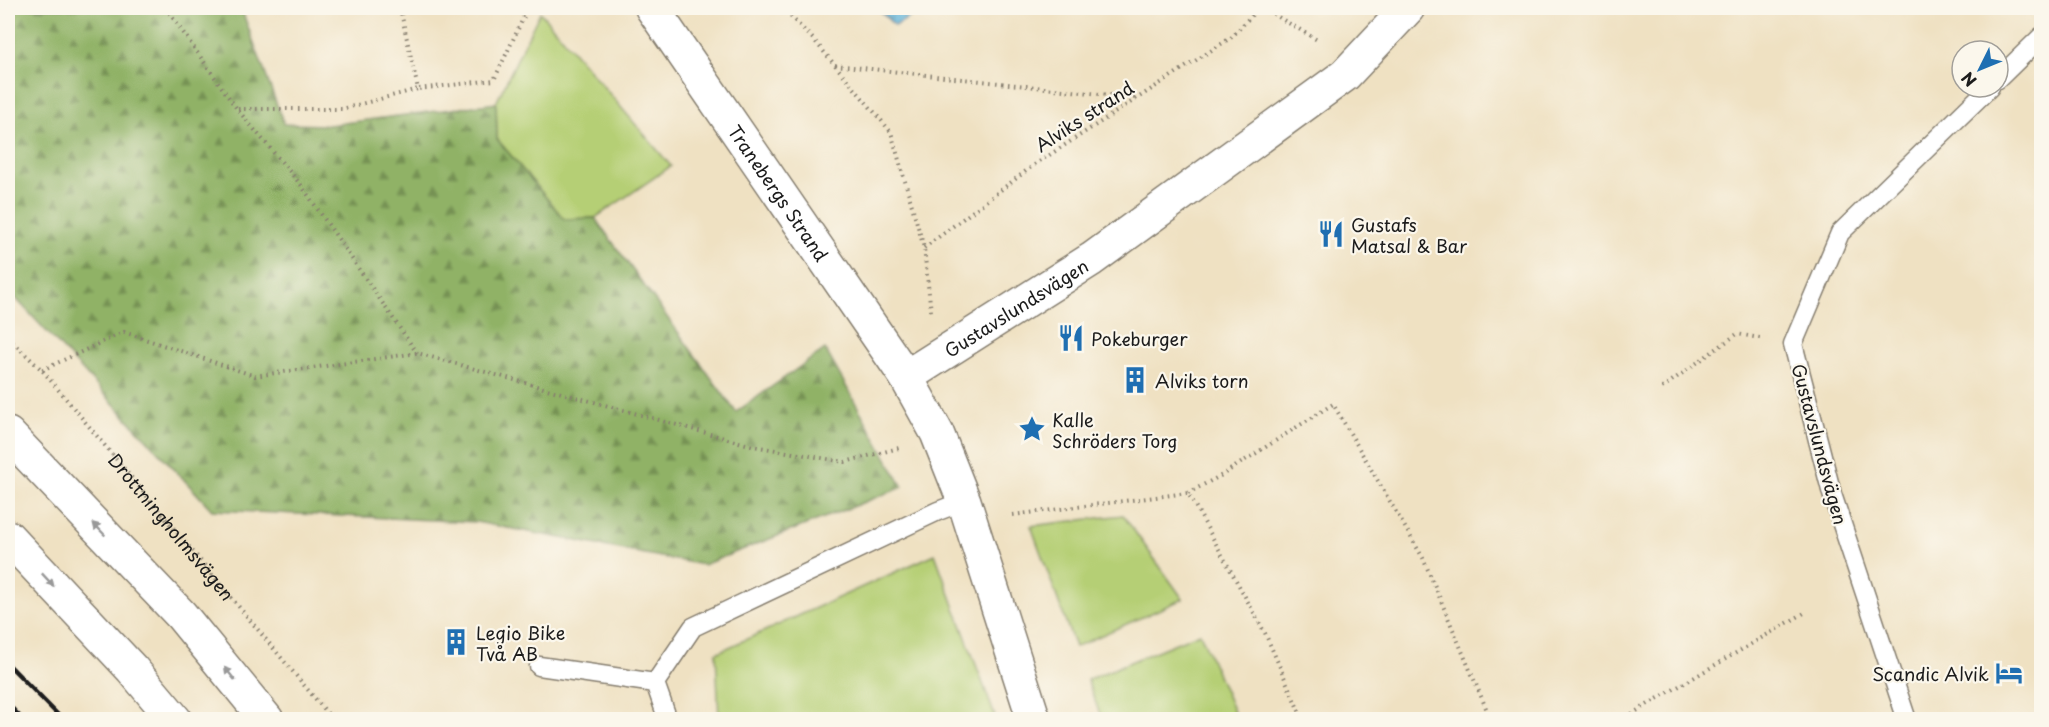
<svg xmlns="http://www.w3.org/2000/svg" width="2049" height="727" viewBox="0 0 2049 727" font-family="'Playpen Sans',sans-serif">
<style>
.green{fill:#b5cf74;stroke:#687648;stroke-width:1.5}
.forest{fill:url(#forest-firs);stroke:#566741;stroke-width:1.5}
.water{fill:url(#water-ripples);stroke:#3c667a;stroke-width:1.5}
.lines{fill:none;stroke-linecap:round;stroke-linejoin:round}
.lane-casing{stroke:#867e6f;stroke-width:21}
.street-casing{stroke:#867e6f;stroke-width:36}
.secondary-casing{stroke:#867e6f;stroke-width:36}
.primary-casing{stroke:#867e6f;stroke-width:36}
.path{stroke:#867e6f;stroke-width:4;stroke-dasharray:1.5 4.5;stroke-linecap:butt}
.lane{stroke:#fff;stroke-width:18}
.street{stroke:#fff;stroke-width:33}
.secondary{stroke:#fff;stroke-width:33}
.primary{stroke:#fff;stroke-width:33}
.rail{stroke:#1c1c1c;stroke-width:4.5}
.oneway{fill:#999}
.labels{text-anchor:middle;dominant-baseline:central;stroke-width:4.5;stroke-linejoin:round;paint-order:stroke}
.street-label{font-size:18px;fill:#1c1c1c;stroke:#fbf7ec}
.poi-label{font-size:18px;fill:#1c1c1c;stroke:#fbf7ec;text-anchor:start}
</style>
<defs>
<pattern id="forest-firs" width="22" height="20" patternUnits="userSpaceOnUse" patternTransform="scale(1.5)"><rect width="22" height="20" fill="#90b266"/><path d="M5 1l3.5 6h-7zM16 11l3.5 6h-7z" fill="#759053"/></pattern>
<pattern id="water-ripples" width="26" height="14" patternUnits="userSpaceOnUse" patternTransform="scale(1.5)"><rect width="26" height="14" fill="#5cb1d8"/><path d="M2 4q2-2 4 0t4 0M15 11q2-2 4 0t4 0" fill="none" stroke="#4b8fae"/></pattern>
</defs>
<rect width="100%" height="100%" fill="#fbf7ec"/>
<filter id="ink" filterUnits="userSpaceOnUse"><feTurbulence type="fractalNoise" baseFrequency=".0167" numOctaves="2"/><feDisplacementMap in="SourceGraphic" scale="12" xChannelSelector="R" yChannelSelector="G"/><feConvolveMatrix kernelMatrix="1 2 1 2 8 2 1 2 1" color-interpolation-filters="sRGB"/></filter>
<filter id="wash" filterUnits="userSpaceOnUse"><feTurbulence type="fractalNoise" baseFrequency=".008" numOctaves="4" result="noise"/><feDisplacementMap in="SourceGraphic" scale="24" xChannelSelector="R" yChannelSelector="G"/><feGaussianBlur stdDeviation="1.35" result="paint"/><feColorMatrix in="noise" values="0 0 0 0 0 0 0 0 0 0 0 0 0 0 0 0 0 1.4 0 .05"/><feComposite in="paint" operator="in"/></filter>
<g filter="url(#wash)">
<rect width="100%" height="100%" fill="#efe1c2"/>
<path class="green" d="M540,12l131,154 -76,52 -31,1 -67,-80 -1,-36z
M1123,515l60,84 -108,48 -44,-121z
M935,554l61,165h-277l-3,-66z
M1200,633l37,86h-135l-15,-39z"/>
<path class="forest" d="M8,8h233l43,116 45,1 167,-22 1,36 67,80 31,-1 141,194 89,-63 78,138 -200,78 -227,-43 -264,-12 -204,-220z"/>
<path class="water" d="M877,8h47l-29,18z"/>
</g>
<g filter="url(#ink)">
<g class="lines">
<defs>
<path id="lane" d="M1998,79l44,-43
M539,666l116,17
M655,683l38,-56 245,-116 26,-10
M655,683l13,37
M1907,720l-75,-226 -39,-150 47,-111 150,-146"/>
<g id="street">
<path id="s2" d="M652,8l254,369 186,-118 253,-184 63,-67"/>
</g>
<path id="secondary" d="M906,377l31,56 27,68 70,219"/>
<path id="primary" d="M8,434l173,181 86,105
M8,537l124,132 43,51"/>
</defs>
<use href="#lane" class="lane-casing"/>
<use href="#street" class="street-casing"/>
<use href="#secondary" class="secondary-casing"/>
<use href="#primary" class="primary-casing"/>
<g class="path">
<path d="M166,8l71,101 64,76 116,168"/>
<path d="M400,8l18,81 76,-9 34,-72"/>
<path d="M782,8l32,32 77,92 33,116 7,64"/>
<path d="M1263,8l56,33"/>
<path d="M835,65l301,33"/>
<path d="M238,109h104l76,-20"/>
<path d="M924,248l110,-83 198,-128 26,-29"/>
<path id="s1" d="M8,338l34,32 291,350"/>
<path d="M42,370l82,-38 131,44 162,-23 336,93 92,16 54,-14"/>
<path d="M1662,388l75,-54 23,4"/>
<path d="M1188,493l34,-18 111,-71 90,154 68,162"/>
<path d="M1013,515l175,-22 77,140 38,87"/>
<path d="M1621,720l185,-108"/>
</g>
<use href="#lane" class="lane"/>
<use href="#street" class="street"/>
<use href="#secondary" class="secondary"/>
<use href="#primary" class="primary"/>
<path class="rail" d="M8,664l55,56
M8,704l15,16"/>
</g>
<defs><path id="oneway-solid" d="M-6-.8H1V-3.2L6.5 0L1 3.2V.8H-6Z" transform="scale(1.5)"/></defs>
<g class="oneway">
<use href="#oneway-solid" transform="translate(99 529) rotate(-134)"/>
<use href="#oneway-solid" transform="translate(48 580) rotate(47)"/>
<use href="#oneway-solid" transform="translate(230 674) rotate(-129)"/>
</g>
</g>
<defs>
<symbol id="restaurant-bare" viewBox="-9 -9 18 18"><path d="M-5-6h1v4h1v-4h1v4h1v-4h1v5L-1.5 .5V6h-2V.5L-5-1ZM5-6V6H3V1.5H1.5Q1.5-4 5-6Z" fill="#1f6fb2" stroke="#fbf7ec" stroke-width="2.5" paint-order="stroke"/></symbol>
<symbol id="building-bare" viewBox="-9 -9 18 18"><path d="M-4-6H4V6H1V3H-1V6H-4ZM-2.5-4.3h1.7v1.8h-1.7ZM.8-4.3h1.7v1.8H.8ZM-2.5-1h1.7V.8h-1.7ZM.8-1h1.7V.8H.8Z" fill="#1f6fb2" stroke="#fbf7ec" stroke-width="2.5" paint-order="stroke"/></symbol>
<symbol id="sight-bare" viewBox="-9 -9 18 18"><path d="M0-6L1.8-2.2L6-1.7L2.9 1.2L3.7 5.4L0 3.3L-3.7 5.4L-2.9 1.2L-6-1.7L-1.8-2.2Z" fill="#1f6fb2" stroke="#fbf7ec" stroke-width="2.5" paint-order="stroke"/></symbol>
<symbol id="hotel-bare" viewBox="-9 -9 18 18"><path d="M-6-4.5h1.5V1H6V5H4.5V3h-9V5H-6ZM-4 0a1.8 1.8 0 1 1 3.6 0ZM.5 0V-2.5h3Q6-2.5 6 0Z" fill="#1f6fb2" stroke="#fbf7ec" stroke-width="2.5" paint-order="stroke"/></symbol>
</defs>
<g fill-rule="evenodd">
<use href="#restaurant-bare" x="1312" y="215" width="38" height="38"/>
<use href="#restaurant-bare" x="1052" y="319" width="38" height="38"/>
<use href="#building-bare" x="1116" y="361" width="38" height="38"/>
<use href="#sight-bare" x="1013" y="410" width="38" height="38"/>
<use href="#building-bare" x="437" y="623" width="38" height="38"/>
<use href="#hotel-bare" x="1990" y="654" width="38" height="38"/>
</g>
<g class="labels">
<g class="street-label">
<text transform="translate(1084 116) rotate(-33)">Alviks strand</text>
<text stroke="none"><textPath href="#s2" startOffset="224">Tranebergs Strand</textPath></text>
<text stroke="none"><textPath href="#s2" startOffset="578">Gustavslundsvägen</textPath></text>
<text transform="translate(1820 444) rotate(75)">Gustavslundsvägen</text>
<text stroke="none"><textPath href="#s1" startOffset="250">Drottningholmsvägen</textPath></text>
</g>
<g class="poi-label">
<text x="1351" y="224">Gustafs<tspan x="1351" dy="21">Matsal &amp; Bar</tspan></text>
<text x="1091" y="338">Pokeburger</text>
<text x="1155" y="380">Alviks torn</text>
<text x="1052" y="419">Kalle<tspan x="1052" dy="21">Schröders Torg</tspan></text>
<text x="476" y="632">Legio Bike<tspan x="476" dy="21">Två AB</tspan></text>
<text x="1989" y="673" text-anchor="end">Scandic Alvik</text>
</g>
</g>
<rect width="2049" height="727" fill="none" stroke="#fbf7ec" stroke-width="30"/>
<g transform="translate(1980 69) rotate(227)"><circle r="28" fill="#fbf7ec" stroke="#a29f99" stroke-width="1.5"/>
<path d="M0-4.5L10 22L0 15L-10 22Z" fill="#1f6fb2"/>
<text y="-9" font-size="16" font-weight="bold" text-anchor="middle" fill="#1c1c1c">N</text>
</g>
</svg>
